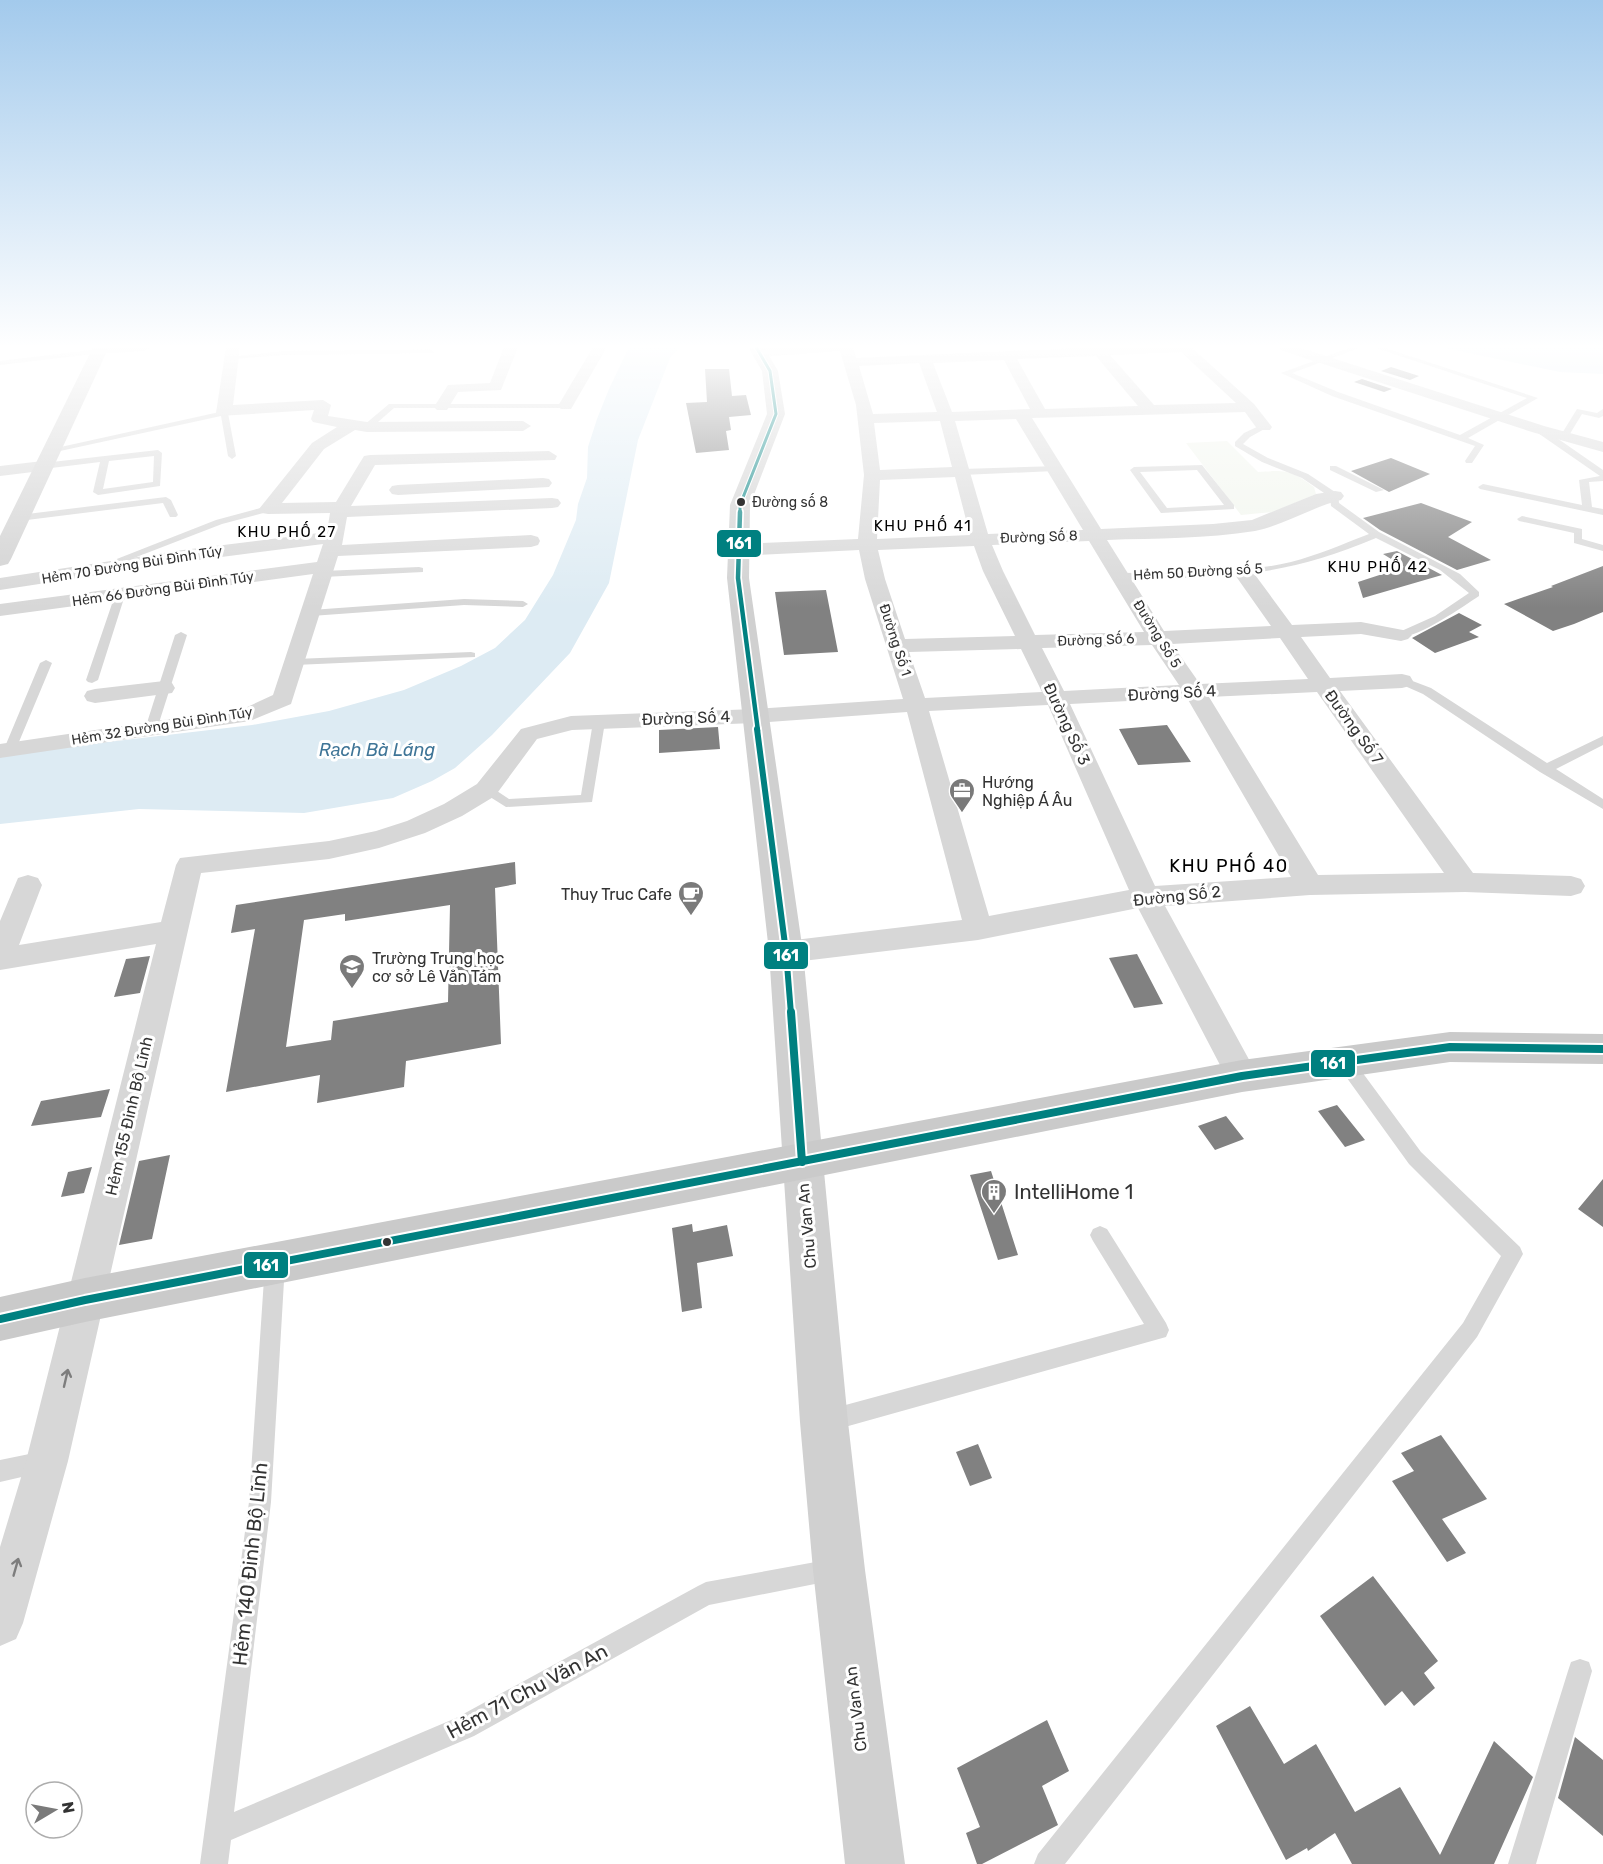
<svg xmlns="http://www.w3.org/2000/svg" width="1603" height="1864" viewBox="0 0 1603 1864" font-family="Rubik,sans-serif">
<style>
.green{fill:#f1f5ed}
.water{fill:#ddebf3}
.building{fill:#818181;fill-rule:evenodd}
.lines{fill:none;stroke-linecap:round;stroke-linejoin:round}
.lane{fill:#d7d7d7;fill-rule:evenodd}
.street{fill:#d7d7d7;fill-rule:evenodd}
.secondary{fill:#d0d0d0;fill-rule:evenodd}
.primary{fill:#cacaca;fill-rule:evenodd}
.bus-1-far3-casing{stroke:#fff;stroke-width:5}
.bus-1-far2-casing{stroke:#fff;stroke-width:8}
.bus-1-far1-casing{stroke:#fff;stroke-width:10}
.bus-1-casing{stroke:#fff;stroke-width:12}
.bus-1-far3{stroke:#008080;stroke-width:3}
.bus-1-far2{stroke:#008080;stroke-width:4.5}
.bus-1-far1{stroke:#008080;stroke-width:6}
.bus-1{stroke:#008080;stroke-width:8}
.oneway{stroke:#7d7d7d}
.bus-dot{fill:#333;stroke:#fff;stroke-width:2}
.labels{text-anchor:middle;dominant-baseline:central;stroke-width:6;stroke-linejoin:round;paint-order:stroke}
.bus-label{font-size:14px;fill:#333;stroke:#fff;text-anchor:start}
.far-street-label{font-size:14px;fill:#333;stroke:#fff}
.far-neighbourhood-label{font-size:15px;letter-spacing:1.5px;fill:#000;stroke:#fff}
.street-label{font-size:16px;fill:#333;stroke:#fff}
.poi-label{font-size:16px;fill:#333;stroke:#fff;text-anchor:start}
.water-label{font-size:18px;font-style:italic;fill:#3f7597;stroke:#fff}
.neighbourhood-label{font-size:18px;letter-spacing:1.5px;fill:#000;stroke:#fff}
.near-poi-label{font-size:20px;fill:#333;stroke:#fff;text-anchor:start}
.near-street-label{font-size:20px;fill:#333;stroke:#fff}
.line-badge{stroke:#fff;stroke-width:2}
.badge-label{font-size:16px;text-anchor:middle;font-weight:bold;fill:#fff}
</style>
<rect width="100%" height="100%" fill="#fff"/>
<path class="green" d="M1227,441l31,31c29,-2 32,-2 56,15l2,7 -43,18 -32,3 -55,-72z"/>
<path class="water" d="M629,347h51l-10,11 -32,82 -29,143 -39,70 -78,82 -37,33 -23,13 -39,17 -89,15 -165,-4 -139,15v-67l23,-5 229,-27 77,-14 75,-21 57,-24 34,-18 30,-28 28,-45 23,-55 2,-16 9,-26 1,-31 9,-28 12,-30z
M1440,347h163v27l-43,-2z"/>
<path class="building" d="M1391,367l28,9 -9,4 -29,-9z
M705,369h24l3,27 14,-1 5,20 -22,2 2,13 -5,1 3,19 -33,3 -10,-50 21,-1z
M1362,379l30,10 -8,3 -30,-10z
M1391,458l39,16 -41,18 -38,-21z
M1421,503l51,19 -24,15 43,23 -34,10 -77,-40 -17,-12z
M1397,551l45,24 -79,23 -5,-16 46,-15 -21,-13z
M1603,566v46l-29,12 -21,7 -49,-27 49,-17 -2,-1z
M826,590l12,62 -54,3 -9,-63z
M1459,613l23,12 -13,7 10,5 -44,16 -23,-15z
M1167,725l24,37 -53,3 -19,-36z
M718,727l2,22 -61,4v-23z
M515,862l1,22 -21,4 6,156 -95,17 -2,26 -87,16 3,-28 -94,17 29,-163 -24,4 5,-28zM450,905l-2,97 -115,19 -2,19 -45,7 18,-127 41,-6v7z
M1137,954l26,50 -29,4 -25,-50z
M150,956l-10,37 -26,4 12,-38z
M110,1089l-9,28 -70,9 10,-25z
M1337,1105l28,35 -20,7 -27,-36z
M1226,1116l18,23 -29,11 -17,-24z
M170,1155l-18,84 -33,6 20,-84z
M92,1167l-8,26 -23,4 7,-25z
M991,1171l27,84 -20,5 -28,-85z
M1603,1179v48l-25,-18z
M692,1224l1,8 34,-7 6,31 -36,7 5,45 -20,4 -10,-84z
M1441,1435l46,64 -45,20 24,34 -19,9 -55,-81 22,-10 -13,-18z
M978,1444l14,34 -22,8 -14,-34z
M1373,1576l65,85 -14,12 11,15 -21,18 -12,-15 -17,15 -65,-90z
M1250,1706l34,58 32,-20 39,68 45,-25 40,68 54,-114 39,36 -39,87h-142l-17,-31 -27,18 -1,-3 -21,12 -70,-134z
M1047,1720l22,51 -27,15 16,39 -76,39h-5l-11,-31 14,-6 -23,-59z
M1575,1737l28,23v76l-45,-38z"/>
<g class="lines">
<path class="lane" d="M1352,347h10l-70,26 46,19 122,43 67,-37 -154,-51h9l156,51 -70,40 16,7 -12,18h-6l-1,-2 10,-15 -143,-50 -51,-23z
M99,349l3,4 -102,12v-4z
M431,349l3,4 -149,2 -53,4 -4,-2 57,-6z
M389,404h177l4,2 -4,2h-172l-24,21h-6v-4z
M1577,409l20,4 6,-4v7l-4,2 -17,-4 -14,23h-6l-1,-2z
M224,411l4,2 8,43 -4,3 -4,-3 -7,-40 -170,37 -4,-3z
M1261,425l7,2 -18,10 -7,7 25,14 40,16 30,20 1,9 40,29 81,42 19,18v4c-17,11 -63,44 -82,41v-4l38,-17 34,-23 -29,-23 -64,-32c-74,31 -129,40 -208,40 -16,0 -35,3 -51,0l-1,-2 5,-3c57,-1 114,2 170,-11 27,-7 52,-18 78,-28l-38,-28 -1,-9 -28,-19 -40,-16 -27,-16v-4l9,-9z
M1535,427h6l62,43v11l-14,1 3,25 11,2v6l-123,-26 -2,-2 5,-3 99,21 -3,-25 21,-4 -65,-45z
M158,450l4,3 -2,33 -62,9 -5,-3 7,-30 -57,7 -4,-3 4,-3zM154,456l-1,26 -50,7 6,-28z
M1202,465l32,40v4l-73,4 -31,-43 4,-3zM1197,470l27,35 -57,3 -27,-36z
M1058,466l1,2 -4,3 -93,4 -4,-3 4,-3z
M1330,466h6l48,24 -8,2 -46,-22z
M166,497l5,3 7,15 -2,2h-6l-7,-14 -144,18 -5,-3 5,-3z
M268,506l3,1v4l-49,13 -114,44 -9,-2 117,-46z
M1522,516l60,13v10l21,6v6l-29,-8v-10l-55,-12 -2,-2z
M419,567l4,1v4l-100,5 -5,-3 5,-3z
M120,592l5,3 -27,85 -6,3 -4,-1 -2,-2 29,-85z
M464,599l59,2 5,3 -5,3 -59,-2 -153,11 -5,-3 5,-3z
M181,632l6,3 -30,94 -2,3h-8l-2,-3 30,-94z
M471,652l4,1v4l-180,8 -6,-3 6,-3z
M46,660l6,3 -36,86 -2,3h-8l-2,-3 36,-86z
M1402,677l29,11 116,75 56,-27v9l-47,24 47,30v10l-63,-37 -117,-78 -25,-11 -2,-2z
M599,718l6,4 -13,80 -86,5 -27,-17 2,-3h10l18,12 72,-4 12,-73z
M1345,1055l6,2 70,95 99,95 3,7 -46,83 -412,527h-31l4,-10 425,-531 38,-67 -92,-92 -70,-97 -2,-5 2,-5z
M1100,1226l7,3 59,94 3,7 -3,7 -339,95 -8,-3 -3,-8 3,-8 8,-3 317,-86 -51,-83 -3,-6 3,-6z
M275,1255l7,2 3,7 -14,238 -37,310 222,-94 242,-132 8,-4 126,-23 8,4 4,8 -4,8 -131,26 -235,131 -243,104 -3,24h-28l49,-362 16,-238 3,-7z
M44,1451l8,3 3,8 -3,8 -52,12v-22z
M1580,1659l9,3 3,9 -56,193h-28l60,-193 3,-9z"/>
<path class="street" d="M101,347h51l-7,4 -51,3 -2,-3 2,-3z
M226,347h14l-7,58 90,-5 8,5 -3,11 39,6 156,-1 8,5 -8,5 -156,1 -12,-2 -31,19 -42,54 54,-1 28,-46 6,-1 179,-4 8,5 -2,4 -180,5 -24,41 201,-8 6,1 3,4 -3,4 -6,1 -205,9 -5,28 189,-10 7,2 2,4 -2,4 -7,2 -193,9 -47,148 -41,17 -250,37v-14l245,-36 28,-13 40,-121 -313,42v-12l317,-42 6,-18 -140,18 -183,28v-12l183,-28 144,-18 3,-19 -62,1 -6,-1 -3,-4 53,-66 25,-16 -24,-5 -2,-3 3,-9 -95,6 -3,-3z
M504,347h14l-17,43 -43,2 -11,18h-10l-3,-3 14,-22 42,-2z
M593,347h14l-36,62h-10l-3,-3z
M789,347h64l3,11 243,-11h92l63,57 18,23 -2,3h-12l-13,-18 -213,6 69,111 112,-5 39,-4 64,-26 19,-3 6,1 3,4 -3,4c-29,7 -59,26 -86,31 -49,8 -99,7 -148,9l57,91 107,-5 -38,-54 3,-4h14l42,57 69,-3 47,9 4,4 -4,4 -7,2 -40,-7 -60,3 29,41 72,-4 8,2 3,5 -3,5 -8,2 -62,3 133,182 98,3 10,3 4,7 -4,7 -10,3 -106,-4 -155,3 -145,11 93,170 -5,10 -11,3 -11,-3 -93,-178 -160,32 -192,23 -10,-3 -5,-8 5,-8 10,-3 176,-21 -55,-208 -152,11 -183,7 -35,9 -42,57 -33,20 -37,17 -46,15 -50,11 -128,14 -133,588 -45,162 -7,16 -16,7v-99l26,-86 130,-517 -156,26v-49l18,-43 10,-3 10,3 4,7 -23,60 142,-23 15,-57 4,-7 149,-17 47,-10 31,-10 37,-17 33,-20 44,-55 50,-13 184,-7 148,-10 -38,-120 -6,-29 -122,6 -7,-2 -2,-4 2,-4 7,-2 121,-5 6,-64 -8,-70 -16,-54 -80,6 -7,-4 7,-4zM1181,352l55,51 -82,2 -44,-50zM1096,356l42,50 -93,3 -28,-50zM1004,360l26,49 -78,3 -19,-49zM919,363l18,49 -64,2 -14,-48zM1016,419l67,111 -95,4 -33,-113zM940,421l12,46 -72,3 -6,-47zM955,477l15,58 -93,4 3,-59zM1089,541l55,91 -109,3 -32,-64 -11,-26zM974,546l9,25 32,65 -110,3 -20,-60 -7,-29zM1280,638l28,41 -108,5 -28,-40zM1152,645l27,40 -115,6 -22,-43zM1021,649l21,43 -117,6 -16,-46zM1317,692l127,181 -126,2 -109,-178zM1187,698l104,179 -136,9 -85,-182zM1048,705l81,185 -140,26 -60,-205z
M1278,347h20l246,79 59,16v10l-71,-20 -252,-82z
M43,461l8,5 -2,4 -49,6v-10z
M543,478l6,1 3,4 -3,4 -151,8 -6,-1 -3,-4 3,-4 6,-1z
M164,681l8,2 3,5 -3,5 -77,10 -8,-2 -3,-5 3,-5 8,-2z"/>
<path class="secondary" d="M93,347h16l-98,212 -3,5 -8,2v-30z
M748,347h16l14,24 7,43 -35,91 -1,73 54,374 45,470 17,148 40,294h-60l-32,-294 -13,-148 -31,-470 -42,-374 3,-73 37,-91 -5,-43z"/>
<path class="primary" d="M1450,1032l153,2v30l-153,-2 -208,30 -1157,230 -85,19v-44l85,-19 1157,-218z"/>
<defs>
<path id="bus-1-far3" d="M740,514v-9l36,-91 -6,-43 -14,-24"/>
<path id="bus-1-far2" d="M740,512l-2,66 20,153"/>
<path id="bus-1-far1" d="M757,729l29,223 5,62"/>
<path id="bus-1" d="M791,1012l11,150
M0,1319l85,-19 1157,-224 208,-29 153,2"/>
</defs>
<use href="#bus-1-far3" class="bus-1-far3-casing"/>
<use href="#bus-1-far2" class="bus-1-far2-casing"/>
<use href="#bus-1-far1" class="bus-1-far1-casing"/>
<use href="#bus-1" class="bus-1-casing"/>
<use href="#bus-1-far3" class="bus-1-far3"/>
<use href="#bus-1-far2" class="bus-1-far2"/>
<use href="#bus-1-far1" class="bus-1-far1"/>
<use href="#bus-1" class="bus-1"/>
</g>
<defs><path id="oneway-shaft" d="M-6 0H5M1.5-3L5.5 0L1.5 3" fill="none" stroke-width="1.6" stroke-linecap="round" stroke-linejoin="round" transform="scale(1.5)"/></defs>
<g class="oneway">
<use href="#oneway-shaft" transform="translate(66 1378) rotate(-77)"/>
<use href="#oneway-shaft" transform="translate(16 1567) rotate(-74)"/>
</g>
<linearGradient id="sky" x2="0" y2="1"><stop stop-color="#a3caec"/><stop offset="0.57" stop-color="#fff"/><stop offset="1" stop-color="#fff" stop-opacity="0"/></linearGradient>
<rect width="1603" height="608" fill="url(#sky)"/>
<defs>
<symbol id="office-pin" viewBox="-11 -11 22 30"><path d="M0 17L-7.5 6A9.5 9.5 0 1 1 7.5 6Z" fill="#7a7a7a" stroke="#fff"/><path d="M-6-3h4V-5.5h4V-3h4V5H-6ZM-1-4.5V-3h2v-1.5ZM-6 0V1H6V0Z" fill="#fff"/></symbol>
<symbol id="cafe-pin" viewBox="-11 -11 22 30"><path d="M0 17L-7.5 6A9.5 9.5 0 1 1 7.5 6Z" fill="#7a7a7a" stroke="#fff"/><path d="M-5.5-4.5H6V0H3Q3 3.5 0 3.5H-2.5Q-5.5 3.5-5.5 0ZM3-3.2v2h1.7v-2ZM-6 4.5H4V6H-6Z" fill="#fff"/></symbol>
<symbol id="school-pin" viewBox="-11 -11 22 30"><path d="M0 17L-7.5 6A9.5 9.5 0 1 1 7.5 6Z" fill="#7a7a7a" stroke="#fff"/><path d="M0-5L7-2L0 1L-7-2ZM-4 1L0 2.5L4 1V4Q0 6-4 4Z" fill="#fff"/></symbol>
<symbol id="building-pin" viewBox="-11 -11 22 30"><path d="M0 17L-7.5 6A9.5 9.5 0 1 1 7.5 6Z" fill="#7a7a7a" stroke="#fff"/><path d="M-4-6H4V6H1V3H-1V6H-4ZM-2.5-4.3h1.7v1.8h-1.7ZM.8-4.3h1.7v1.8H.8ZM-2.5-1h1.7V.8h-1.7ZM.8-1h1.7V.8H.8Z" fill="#fff"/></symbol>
</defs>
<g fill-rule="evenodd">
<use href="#office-pin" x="947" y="776" width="30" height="40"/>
<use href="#cafe-pin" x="676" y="879" width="30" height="40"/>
<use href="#school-pin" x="337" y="952" width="30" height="40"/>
<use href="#building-pin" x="979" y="1177" width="30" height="40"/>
</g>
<g class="bus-dot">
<circle cx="741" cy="502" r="5"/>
<circle cx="387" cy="1242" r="5"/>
</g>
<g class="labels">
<g class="bus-label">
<text x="752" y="502">Đường số 8</text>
</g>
<g class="far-street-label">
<text transform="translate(1039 537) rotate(-2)">Đường Số 8</text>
<text transform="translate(132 565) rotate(-9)">Hẻm 70 Đường Bùi Đình Túy</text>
<text transform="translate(1198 572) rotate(-3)">Hẻm 50 Đường số 5</text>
<text transform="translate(163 589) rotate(-8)">Hẻm 66 Đường Bùi Đình Túy</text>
<text transform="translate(1157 634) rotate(58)">Đường Số 5</text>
<text transform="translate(895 640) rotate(72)">Đường Số 1</text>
<text transform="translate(1096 640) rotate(-2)">Đường Số 6</text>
<text transform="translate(162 726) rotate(-9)">Hẻm 32 Đường Bùi Đình Túy</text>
</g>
<g class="far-neighbourhood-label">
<text x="923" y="526">KHU PHỐ 41</text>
<text x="287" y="532">KHU PHỐ 27</text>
<text x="1378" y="567">KHU PHỐ 42</text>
</g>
<g class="street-label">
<text transform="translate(1172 693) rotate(-3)">Đường Số 4</text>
<text transform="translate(686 718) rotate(-2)">Đường Số 4</text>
<text transform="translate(1067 724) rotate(65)">Đường Số 3</text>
<text transform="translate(1354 727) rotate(54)">Đường Số 7</text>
<text transform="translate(1177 896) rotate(-6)">Đường Số 2</text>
<text transform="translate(129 1116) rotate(-77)">Hẻm 155 Đinh Bộ Lĩnh</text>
<text transform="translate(807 1226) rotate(-95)">Chu Van An</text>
<text transform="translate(856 1709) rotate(-97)">Chu Van An</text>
</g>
<g class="poi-label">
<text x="982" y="782">Hướng<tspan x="982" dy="18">Nghiệp Á Âu</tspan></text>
<text x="672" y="894" text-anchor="end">Thuy Truc Cafe</text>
<text x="372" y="958">Trường Trung học<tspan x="372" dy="18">cơ sở Lê Văn Tám</tspan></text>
</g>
<g class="water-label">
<text x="377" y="750">Rạch Bà Láng</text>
</g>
<g class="neighbourhood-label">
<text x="1229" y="866">KHU PHỐ 40</text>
</g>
<g class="near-poi-label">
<text x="1014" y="1192">IntelliHome 1</text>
</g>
<g class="near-street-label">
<text transform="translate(250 1564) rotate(-84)">Hẻm 140 Đinh Bộ Lĩnh</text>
<text transform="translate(527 1691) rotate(-28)">Hẻm 71 Chu Văn An</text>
</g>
</g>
<g class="line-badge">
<rect x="716" y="529" width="46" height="29" rx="6" fill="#008080"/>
<rect x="763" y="941" width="46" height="29" rx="6" fill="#008080"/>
<rect x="1310" y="1049" width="46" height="29" rx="6" fill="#008080"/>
<rect x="243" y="1251" width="46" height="28" rx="6" fill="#008080"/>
</g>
<g class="badge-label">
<text x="739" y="549">161</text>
<text x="786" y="961">161</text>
<text x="1333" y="1069">161</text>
<text x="266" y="1271">161</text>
</g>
<g transform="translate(54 1810) rotate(80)"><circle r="28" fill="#ffffff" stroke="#adadad" stroke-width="1.5"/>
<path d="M0-4.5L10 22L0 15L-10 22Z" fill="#7a7a7a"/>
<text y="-9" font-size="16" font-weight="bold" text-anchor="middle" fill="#333333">N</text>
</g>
</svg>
